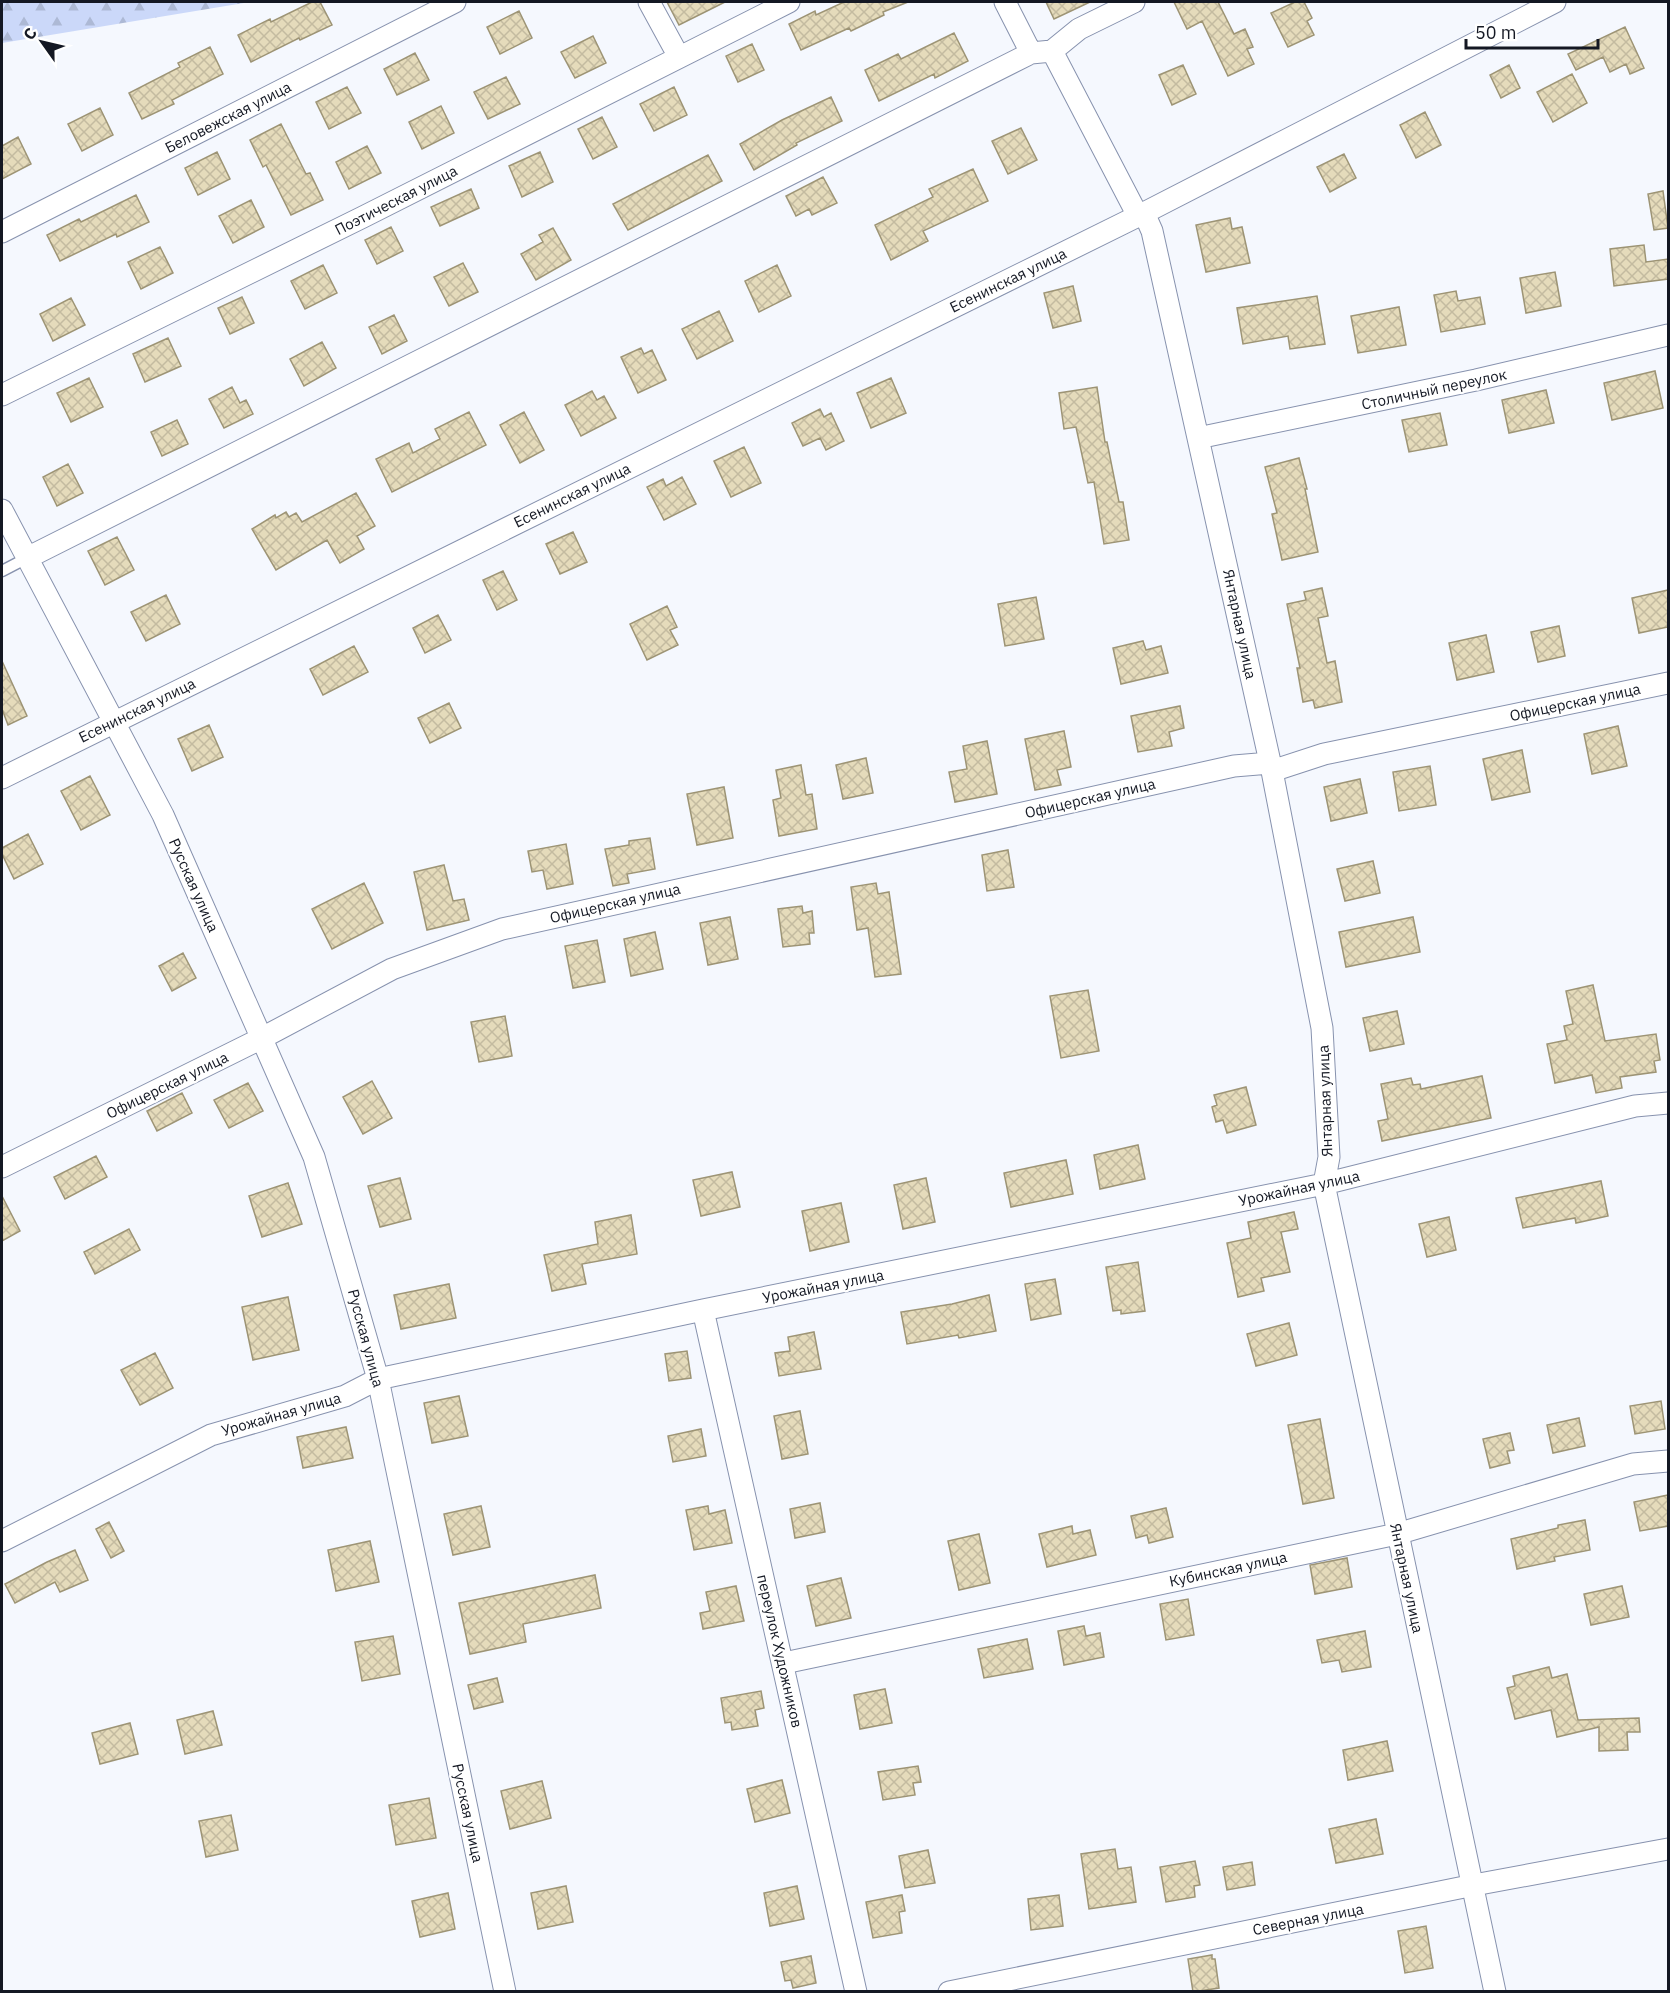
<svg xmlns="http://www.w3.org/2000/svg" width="1670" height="1993" viewBox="0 0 1670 1993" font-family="'IBM Plex Sans',sans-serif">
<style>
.forest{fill:url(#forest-firs)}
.building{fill:url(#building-cross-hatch);stroke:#9d9475;stroke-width:1.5}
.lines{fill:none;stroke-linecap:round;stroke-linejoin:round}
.lane-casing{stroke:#8792ae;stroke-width:13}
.street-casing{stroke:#8792ae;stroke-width:23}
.lane{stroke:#fff;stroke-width:10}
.street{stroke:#fff;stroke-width:21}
.labels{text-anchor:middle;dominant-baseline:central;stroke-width:4.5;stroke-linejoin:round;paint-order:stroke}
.street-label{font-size:15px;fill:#141823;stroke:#fff}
</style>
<defs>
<pattern id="forest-firs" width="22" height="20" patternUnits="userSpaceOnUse" patternTransform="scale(1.5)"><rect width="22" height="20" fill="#cbd8f9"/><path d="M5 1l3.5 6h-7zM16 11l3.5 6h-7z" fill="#adb9d5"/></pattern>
<pattern id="building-cross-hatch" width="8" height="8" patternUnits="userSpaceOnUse" patternTransform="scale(1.5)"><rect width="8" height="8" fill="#e5dbbb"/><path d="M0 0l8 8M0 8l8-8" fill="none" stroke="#c4bba0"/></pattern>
</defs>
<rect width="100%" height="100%" fill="#f5f8fe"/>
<path class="forest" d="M2,2h248l-248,41z"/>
<path class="building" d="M312,2h8l12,23 -32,15 -1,-2 -48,24 -13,-27 32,-16 1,3z
M667,2h58l-46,23z
M844,2h64l-25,10 1,3 -33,16 -2,-3 -48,22 -12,-26 26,-13 1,4z
M1046,2h44l-36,17z
M1174,2h44l16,32 11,-5 8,18 -6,2 7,15 -26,12 -26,-55 -15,8z
M1295,2h9l8,16 -5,3 7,14 -26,12 -17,-34z
M519,11l13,27 -32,16 -13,-27z
M1625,27l19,41 -14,6 -4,-10 -16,8 -7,-15 -27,13 -8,-16z
M954,33l14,28 -33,17 -1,-4 -55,27 -14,-31 33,-16 3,5z
M593,36l13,27 -31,15 -14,-26z
M752,44l12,26 -26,12 -12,-26z
M210,47l13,27 -51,26 2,4 -32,15 -13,-26 51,-26 -2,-4z
M415,53l14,27 -32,15 -13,-26z
M1183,65l13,29 -24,11 -13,-30z
M1509,65l11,23 -19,10 -11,-23z
M1572,74l15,29 -34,19 -16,-30z
M506,77l14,27 -32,15 -14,-27z
M347,87l14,26 -32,16 -13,-27z
M674,87l13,28 -33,16 -14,-27z
M831,97l11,24 -46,22 1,2 -43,25 -14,-26 42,-24z
M441,106l13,27 -32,16 -13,-27z
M100,108l13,27 -31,16 -14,-27z
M1425,112l16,33 -25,13 -16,-33z
M602,117l15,30 -24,12 -15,-30z
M281,124l25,50 4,-1 13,27 -32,15 -25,-50 -3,2 -13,-27z
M1021,128l16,32 -29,14 -16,-33z
M18,137l13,27 -29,15v-33z
M367,146l14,27 -32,16 -13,-27z
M217,152l13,27 -32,16 -13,-27z
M540,152l13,30 -31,15 -13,-31z
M1344,154l12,24 -26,14 -13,-25z
M708,155l14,26 -94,49 -15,-26z
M973,169l15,32 -65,30 5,10 -37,19 -16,-35 58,-28 -4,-8z
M823,177l14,26 -25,12 -3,-6 -13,7 -10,-20z
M471,189l8,19 -39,18 -9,-19z
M1663,191l5,37 -14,2 -6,-36z
M136,195l13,27 -32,15 -1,-3 -56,27 -13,-26 32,-16 2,3z
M251,200l13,27 -31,16 -14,-27z
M1230,218l2,11 10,-2 8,36 -44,9 -10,-47z
M391,227l12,24 -26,13 -12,-24z
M553,228l18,32 -35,20 -15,-26 22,-12 -4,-7z
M1644,245l2,17 22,-3v20l-54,7 -4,-37z
M160,247l13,26 -32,16 -13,-27z
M463,263l15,29 -29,14 -15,-29z
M323,265l14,28 -32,16 -14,-28z
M777,265l14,31 -32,16 -14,-31z
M1555,272l6,34 -35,7 -6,-35z
M1073,286l8,35 -28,7 -9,-35z
M1456,291l2,10 22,-4 5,27 -44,8 -7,-37z
M1317,296l8,48 -35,5 -2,-13 -45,8 -6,-36z
M242,297l12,26 -24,11 -12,-26z
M71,298l14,27 -32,16 -13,-27z
M1399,307l7,38 -48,8 -7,-37z
M719,311l14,30 -36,18 -15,-30z
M394,315l13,26 -25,13 -13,-27z
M168,338l13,28 -36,16 -12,-28z
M322,342l14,26 -32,18 -14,-27z
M641,348l3,6 8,-4 14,30 -28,13 -17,-36z
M1655,371l8,37 -51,12 -8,-37z
M89,378l14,29 -32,15 -14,-29z
M891,378l15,35 -35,15 -14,-35z
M232,387l8,16 6,-3 7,14 -29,14 -15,-29z
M1097,387l8,55h2l12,60h4l6,38 -25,4 -10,-62 -6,1 -12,-56 -12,2 -5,-36z
M1546,390l8,33 -45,10 -7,-33z
M592,391l5,9 7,-4 12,22 -35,18 -16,-31z
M820,409l4,8 7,-4 13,28 -18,9 -6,-12 -17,8 -11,-23z
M469,412l17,33 -94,47 -16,-33 33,-16 4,10 27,-14 -5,-10z
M524,412l20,38 -24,13 -20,-38z
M1440,413l7,32 -38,7 -7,-32z
M177,420l11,24 -26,12 -11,-24z
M744,447l17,36 -30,14 -17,-36z
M1299,458l8,31h-2l13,63 -36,8 -10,-46 5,-1 -12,-46z
M68,464l15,29 -26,13 -14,-29z
M682,477l14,27 -32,16 -17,-33 16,-8 3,7z
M356,493l19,33 -18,10 7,13 -24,14 -13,-23 -51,30 -24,-41 23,-14 1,3 10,-6 3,5 7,-4 6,9z
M573,532l14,30 -27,12 -14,-30z
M117,537l17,33 -29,15 -17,-34z
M503,571l14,29 -20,10 -14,-30z
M1322,588l6,28 -10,2 9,45 8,-2 7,41 -27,6 -2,-8 -10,2 -6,-34h3l-13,-64 19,-4 -2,-8z
M1668,590v37l-29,6 -7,-35z
M166,595l14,29 -34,17 -15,-29z
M1036,597l8,42 -39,7 -7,-42z
M667,606l10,21 -7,3 8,15 -31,15 -17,-36z
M438,615l13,25 -26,13 -12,-25z
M1559,626l6,30 -27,6 -7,-30z
M1486,635l8,37 -37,8 -8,-37z
M1143,641l3,9 15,-4 7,27 -47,11 -8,-36z
M354,646l14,26 -45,23 -13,-26z
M2,661l25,55 -19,9 -6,-16z
M449,703l12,25 -31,15 -12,-25z
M1180,706l4,22 -15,4 3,14 -34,6 -7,-36z
M209,725l14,32 -31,14 -14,-32z
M1618,726l9,40 -35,8 -8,-40z
M1064,731l7,36 -14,3 4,15 -26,5 -10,-51z
M987,741l10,53 -42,8 -6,-30 18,-3 -4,-23z
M1522,750l8,42 -38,8 -9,-41z
M866,758l7,35 -30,6 -7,-34z
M801,765l5,30 6,-1 5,35 -38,7 -6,-36 8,-2 -5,-28z
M1430,766l6,39 -37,6 -6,-39z
M90,776l20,39 -29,15 -20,-39z
M1360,779l7,34 -36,8 -7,-34z
M724,787l9,51 -36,7 -10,-51z
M28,834l15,30 -29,15 -12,-25v-6z
M650,838l5,31 -28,5 2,9 -16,3 -8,-37 24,-4v-4z
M566,844l7,40 -26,5 -4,-19 -11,2 -4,-21z
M1008,850l6,37 -27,4 -5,-36z
M1373,861l7,32 -35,8 -8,-32z
M444,865l9,36 11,-2 5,21 -42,10 -13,-58z
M364,883l19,40 -51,26 -20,-40z
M876,883l2,11 11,-2 12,82 -26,3 -7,-49 -11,2 -6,-43z
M802,906l1,7 9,-2 2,22h-5l1,11 -27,3 -5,-38z
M730,917l8,42 -30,6 -8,-42z
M1413,917l7,35 -74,15 -7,-35z
M655,932l8,37 -32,7 -7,-37z
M597,940l8,42 -32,6 -8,-42z
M183,953l13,25 -24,13 -13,-25z
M1593,985l12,56 51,-7 4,26 -6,1 2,11 -36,5 2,11 -26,5 -4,-18 -37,8 -8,-39 20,-4 -3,-14 9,-2 -7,-33z
M1088,990l11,61 -38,7 -11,-62z
M1397,1011l7,33 -34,7 -7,-33z
M505,1016l7,40 -33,6 -8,-40z
M1482,1076l9,42 -109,23 -4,-20 10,-2 -7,-35 30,-6 2,7 7,-1 1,5z
M372,1081l20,37 -29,16 -20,-37z
M248,1083l15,28 -34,17 -15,-28z
M1246,1087l10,38 -29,8 -4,-13 -7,2 -4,-15 5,-2 -3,-10z
M182,1093l10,20 -35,18 -10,-20z
M1138,1145l7,34 -45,10 -6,-34z
M96,1156l11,21 -42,22 -11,-22z
M1066,1160l7,34 -62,13 -7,-34z
M732,1172l8,35 -39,9 -8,-36z
M400,1178l11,41 -31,8 -12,-41z
M926,1178l9,44 -32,7 -9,-44z
M1601,1181l7,35 -32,7 -1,-5 -52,10 -7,-30z
M288,1183l14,41 -40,13 -13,-41z
M2,1196l18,35 -18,10z
M841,1203l8,39 -39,9 -8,-40z
M1294,1212l4,17 -17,3 9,40 -29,6 3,13 -26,6 -11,-54 24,-5 -3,-16z
M631,1215l6,39 -55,10 4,20 -34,7 -8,-36 54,-11 -3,-22z
M1449,1217l7,33 -29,7 -8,-33z
M129,1229l11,21 -45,24 -11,-22z
M1138,1262l7,49 -24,3v-4l-8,1 -7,-44z
M1055,1279l6,35 -30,6 -6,-36z
M449,1284l7,34 -55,11 -7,-34z
M989,1295l7,36 -37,7 -1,-3 -51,9 -6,-32 51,-8z
M288,1297l11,53 -46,10 -11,-53z
M1289,1323l8,32 -41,11 -9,-32z
M814,1332l7,37 -42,7 -4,-23 15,-2 -2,-14z
M687,1351l4,27 -22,3 -4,-27z
M155,1353l18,35 -33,17 -19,-35z
M459,1396l9,40 -36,7 -8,-40z
M1661,1401l4,28 -30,5 -5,-28z
M800,1411l8,43 -26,5 -8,-43z
M1579,1418l6,28 -32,7 -6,-28z
M1320,1419l14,79 -31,6 -15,-79z
M346,1427l7,31 -50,10 -6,-31z
M701,1429l5,27 -33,6 -5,-26z
M1510,1433l4,17 -7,1 3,12 -20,5 -7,-29z
M1668,1495v31l-28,5 -6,-29z
M820,1503l5,29 -30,6 -5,-29z
M481,1506l9,41 -37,8 -9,-41z
M708,1506l1,8 16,-4 7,33 -38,7 -8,-40z
M1166,1508l7,29 -24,6 -2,-8 -11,3 -5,-22z
M1585,1520l5,30 -36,7 1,4 -38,8 -6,-30 47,-11v-3z
M109,1522l15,29 -13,7 -15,-29z
M1072,1526l1,8 17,-4 6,25 -49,12 -8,-33z
M979,1534l11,49 -31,7 -11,-49z
M370,1541l9,41 -43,9 -8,-41z
M75,1550l13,30 -28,12 -5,-10 -40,21 -10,-19 42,-22z
M1347,1558l5,29 -37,7 -5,-29z
M595,1575l6,33 -78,16 3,18 -56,12 -11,-51z
M841,1578l10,40 -35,8 -9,-40z
M736,1586l8,35 -41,8 -3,-16 10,-2 -4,-19z
M1622,1586l7,31 -38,8 -7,-31z
M1188,1599l6,36 -28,5 -6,-36z
M1084,1626l2,10 14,-3 4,24 -40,8 -6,-34z
M1365,1631l6,36 -29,5 -3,-12 -17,3 -5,-23z
M393,1636l7,38 -38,7 -7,-39z
M1027,1639l6,30 -49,9 -6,-29z
M1549,1667l3,11 15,-4 11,46 61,-2 1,14h-13l1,18 -29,1v-24l-42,10 -6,-27 -36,9 -8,-31 8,-2 -2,-10z
M497,1678l6,24 -29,7 -6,-24z
M885,1689l7,34 -32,6 -6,-34z
M761,1691l3,17 -9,2 3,16 -26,4 -1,-8 -6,1 -4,-25z
M213,1711l9,34 -37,9 -8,-34z
M130,1723l8,31 -38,10 -8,-31z
M1387,1741l6,30 -45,9 -5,-30z
M918,1766l3,16 -8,1 2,12 -32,5 -5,-28z
M782,1780l8,33 -35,9 -8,-33z
M542,1781l9,37 -41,11 -9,-38z
M429,1798l7,40 -40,7 -7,-40z
M231,1815l7,35 -32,7 -7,-36z
M1376,1819l7,35 -47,9 -7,-34z
M1115,1849l3,20 13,-2 5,35 -47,7 -8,-55z
M928,1850l7,33 -30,5 -6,-32z
M1195,1861l5,24 -6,1 1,11 -29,5 -6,-35z
M1252,1862l3,23 -28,5 -4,-23z
M566,1886l7,36 -35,7 -7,-36z
M797,1886l7,33 -34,7 -6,-33z
M448,1893l7,36 -35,8 -8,-36z
M902,1895l3,16 -6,1 3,21 -29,5 -7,-36z
M1059,1895l4,31 -32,4 -3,-31z
M1426,1926l7,42 -28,5 -7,-42z
M1212,1955v4h3l4,29 -26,4 -5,-33z
M811,1956l5,27 -23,5 -2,-8 -6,1 -4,-19z"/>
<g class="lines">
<defs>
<path id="lane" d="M2,571l25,-13"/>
<path id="street" d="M649,2l30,55
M1005,2l26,51
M1052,51l86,165
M1144,213l8,18 120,540 50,257 7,129 -5,27 171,808
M2,232l453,-230
M2,395l361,-178 426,-215
M1198,438l278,-58 192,-45
M2,510l161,305 151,342 64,222 127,613
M27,558l1004,-505 21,-2 27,-22 55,-27
M1272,771l52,-17 344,-71
M2,778l1142,-565 411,-211
M2,1167l260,-129 130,-69 110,-40 732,-163 36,-3
M703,1310l153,682
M2,1541l209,-106 134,-39 33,-17 325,-69 621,-126 311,-78 33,-3
M784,1663l613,-129 236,-70 35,-3
M949,1992l525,-107 194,-36"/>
</defs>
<use href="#lane" class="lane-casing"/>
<use href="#street" class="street-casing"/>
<use href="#lane" class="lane"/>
<use href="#street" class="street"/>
</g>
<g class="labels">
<g class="street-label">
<text transform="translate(228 117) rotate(-27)">Беловежская улица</text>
<text transform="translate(396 200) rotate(-27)">Поэтическая улица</text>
<text transform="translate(1008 280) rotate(-26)">Есенинская улица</text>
<text transform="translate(1434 389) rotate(-12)">Столичный переулок</text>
<text transform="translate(572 495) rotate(-26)">Есенинская улица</text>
<text transform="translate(1240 624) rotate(78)">Янтарная улица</text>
<text transform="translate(1575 702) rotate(-12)">Офицерская улица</text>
<text transform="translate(137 710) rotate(-26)">Есенинская улица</text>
<text transform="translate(1090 798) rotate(-13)">Офицерская улица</text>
<text transform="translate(194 885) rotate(66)">Русская улица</text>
<text transform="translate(615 903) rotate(-13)">Офицерская улица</text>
<text transform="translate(167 1085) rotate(-26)">Офицерская улица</text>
<text transform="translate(1325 1101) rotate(-92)">Янтарная улица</text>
<text transform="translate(1299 1188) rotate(-12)">Урожайная улица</text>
<text transform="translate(823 1286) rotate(-11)">Урожайная улица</text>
<text transform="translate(366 1338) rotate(75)">Русская улица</text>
<text transform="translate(281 1414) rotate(-16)">Урожайная улица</text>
<text transform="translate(1228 1569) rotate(-12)">Кубинская улица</text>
<text transform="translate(1407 1578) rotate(78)">Янтарная улица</text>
<text transform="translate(780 1651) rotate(77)">переулок Художников</text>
<text transform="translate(468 1813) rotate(78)">Русская улица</text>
<text transform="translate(1308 1919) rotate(-11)">Северная улица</text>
</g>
</g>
<rect width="1670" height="1993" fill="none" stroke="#141823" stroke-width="6"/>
<g transform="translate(42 42) rotate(304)" stroke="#ffffff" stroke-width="4.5" paint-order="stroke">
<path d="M0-4.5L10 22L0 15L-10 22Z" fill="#141823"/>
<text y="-9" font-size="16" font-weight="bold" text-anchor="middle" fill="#141823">С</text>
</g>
<path d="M1466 39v9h132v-9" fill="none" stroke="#141823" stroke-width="3"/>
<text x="1475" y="39" font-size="18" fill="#141823" stroke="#ffffff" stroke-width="4.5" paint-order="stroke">50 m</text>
</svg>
